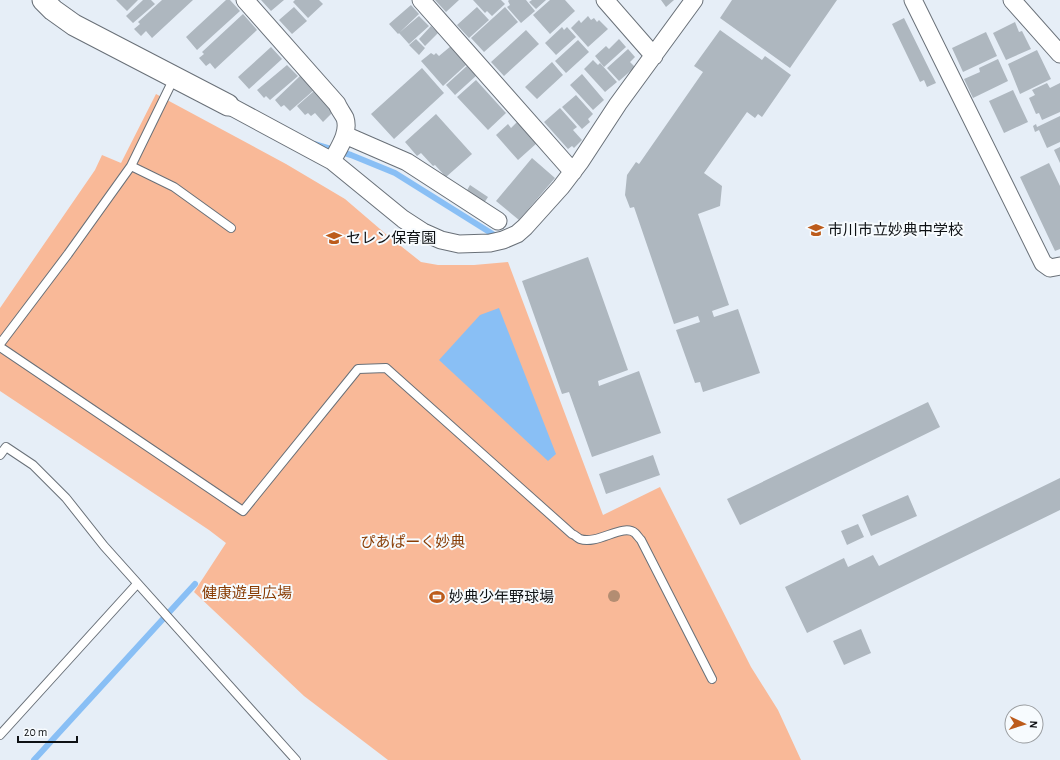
<svg xmlns="http://www.w3.org/2000/svg" width="1060" height="760" viewBox="0 0 1060 760" font-family="'Alegreya Sans','Noto Sans JP',sans-serif">
<style>
.green{fill:#f9b998}
.water{fill:#89bff5}
.lines{fill:none;stroke-linecap:round;stroke-linejoin:round}
.stream{stroke:#89bff5;stroke-width:6}
.building{fill:#aeb7bf}
.service-casing{stroke:#697078;stroke-width:10}
.minor-casing{stroke:#697078;stroke-width:19}
.tertiary-casing{stroke:#697078;stroke-width:23}
.service{stroke:#fff;stroke-width:8}
.minor{stroke:#fff;stroke-width:17}
.tertiary{stroke:#fff;stroke-width:21}
.tree{fill:#b38d72}
.labels{text-anchor:middle;dominant-baseline:central;stroke-width:4;stroke-linejoin:round;paint-order:stroke}
.poi-label{font-size:15px;fill:#0e1114;stroke:#f7fbfe;text-anchor:start}
.park-label{font-size:15px;fill:#893d05;stroke:#f7fbfe}
</style>
<rect width="100%" height="100%" fill="#e6eef7"/>
<path class="green" d="M156,94l130,70 59,35 42,36 34,27 17,3h36l34,-3 95,253 57,-28 91,180 27,43 23,50h-413l-84,-64 -110,-104 32,-49 -17,-13 -209,-139v-83l95,-138 7,-15 19,8z"/>
<path class="water" d="M499,308l57,146 -8,7 -109,-101 41,-45z"/>
<g class="lines">
<path class="stream" d="M314,144l37,11 44,18 104,65
M34,760l161,-176"/>
</g>
<path class="building" d="M116,0h22l-11,11z
M143,0h8l4,4 -22,19 -7,-7z
M162,0h31l-41,38 -6,-7 -5,5 -7,-7 6,-5 -2,-2z
M226,0h4l10,11 -43,39 -11,-13z
M261,0h23l-13,11z
M295,0h24l4,4 -15,14 -15,-16z
M435,0h24l-13,12z
M473,0h28l4,4 -13,12 -5,-5 -2,2z
M509,0h17l9,11 -14,12 -14,-16 3,-2 -2,-4z
M532,0h14l-10,9 -7,-7z
M550,0h15l10,11 -25,23 -17,-19z
M661,0h13l-8,7z
M732,0h105l-47,68 -70,-50z
M411,5l8,9 -21,20 -9,-10z
M294,7l13,14 -15,13 -13,-14z
M477,7l12,13 -20,18 -12,-13z
M505,7l13,15 -34,30 -13,-14z
M243,14l14,16 -42,39 -5,-6 -4,3 -7,-8 5,-4 -2,-2z
M419,16l10,10 -20,18 -10,-11z
M588,16l3,4 3,-2 3,4 2,-2 9,9 -20,18 -17,-19 8,-8 2,3z
M904,18l32,65 -9,4 -3,-7 -4,2 -28,-58z
M1015,22l4,10 3,-1 9,18 -25,11 -13,-27z
M431,26l7,7 -13,13 -6,-7z
M562,27l2,3 3,-3 9,10 -20,18 -11,-12z
M526,30l13,14 -35,32 -13,-14z
M720,30l42,30 3,-4 26,19 -29,42 -4,-3 -3,4 -8,-6 -43,61 18,13 -2,20 -22,8 31,91 -17,6 2,6 24,-8 22,64 -57,19 -3,-10 -5,1 -19,-53 24,-8 -2,-6 -24,8 -40,-117 -4,1 -5,-13 2,-20 9,-13 3,2 64,-92 -9,-6z
M986,32l11,24 -34,16 -11,-24z
M416,39l9,9 -6,7 -10,-10z
M619,39l7,8 -22,20 -9,-11 11,-10 3,3z
M578,40l11,12 -23,21 -11,-12z
M451,46l16,18 -24,22 -22,-25 10,-8 3,2 2,-2 3,3z
M271,47l11,12 -33,30 -11,-12z
M628,49l7,8 -5,5 5,5 -16,14 -12,-13z
M1037,50l14,29 -31,15 -12,-30z
M998,59l10,22 -35,17 -9,-19 16,-7 -1,-4z
M593,60l5,5 2,-2 17,19 -12,10 -21,-23z
M552,62l11,13 -26,24 -12,-12z
M287,65l11,11 -28,24 -4,-4 -2,2 -7,-8z
M468,65l9,10 -22,20 -9,-10z
M422,68l22,25 -50,46 -23,-25z
M582,74l22,26 -11,10 -23,-25z
M300,76l14,14 -24,21 -6,-6 -3,2 -6,-7z
M476,80l30,33 -18,17 -31,-33z
M1047,83l3,5 10,-5v29l-18,8 -3,-7 -3,1 -7,-16 6,-3 -3,-5z
M1013,90l15,32 -24,11 -15,-32z
M314,91l19,21 -10,10 -8,-9 -4,3 -3,-3 -3,2 -8,-9z
M576,95l17,19 -5,5 2,3 -8,7 -20,-22z
M560,108l17,19 -4,3 9,10 -8,8 -2,-2 -4,3 -24,-27z
M436,114l36,40 -26,23 -11,-12 -2,1 -12,-13 -4,3 -12,-14z
M1060,116v26l-13,6 -8,-18 -4,2 -2,-6 3,-2 1,3z
M517,122l20,21 -19,17 -22,-25 12,-11 3,4z
M1060,147v16l-6,-13z
M532,158l23,20 -36,42 -23,-19z
M1049,163l11,23v63l-5,2 -35,-74z
M470,185l18,12 -4,6 -18,-11z
M588,257l40,113 -30,11 1,5 40,-15 22,62 -69,24 -23,-65 -7,2 -40,-113z
M928,402l12,25 -200,98 -13,-26z
M653,455l7,20 -54,19 -7,-20z
M1060,478v32l-253,123 -22,-46 59,-29 4,9 25,-12 6,11z
M908,495l9,21 -46,20 -9,-21z
M858,524l6,13 -17,8 -6,-14z
M861,629l10,24 -27,12 -11,-24z"/>
<g class="lines">
<defs>
<path id="service" d="M131,166l43,21 57,41
M0,344l68,-90 63,-88 43,-88
M0,347l243,164 115,-142 28,-1 186,166c3,1 6,4 8,5 18,6 43,-16 55,-6 2,2 4,5 6,7l71,139
M0,455l6,-8 27,18 33,33 38,48 192,214
M0,735l137,-151"/>
<path id="minor" d="M245,0l92,104c2,5 6,10 8,14 5,15 -7,31 -13,43
M421,0l152,172
M605,0l49,56
M913,0l130,263 7,5 10,-2
M1012,0l48,54
M228,105l104,56 71,58 20,13 18,8 18,4 31,-1 13,-3 14,-6 8,-7 36,-40 19,-25 38,-58 76,-104
M345,135l62,27 91,59"/>
<path id="tertiary" d="M43,0l10,10 21,15 154,80"/>
</defs>
<use href="#service" class="service-casing"/>
<use href="#minor" class="minor-casing"/>
<use href="#tertiary" class="tertiary-casing"/>
<use href="#service" class="service"/>
<use href="#minor" class="minor"/>
<use href="#tertiary" class="tertiary"/>
</g>
<circle class="tree" cx="614" cy="596" r="6"/>
<defs>
<symbol id="school-bare" viewBox="-9 -9 18 18"><path d="M0-5L7-2L0 1L-7-2ZM-4 1L0 2.5L4 1V4Q0 6-4 4Z" fill="#bc5b1b" stroke="#f7fbfe" stroke-width="2.5" paint-order="stroke"/></symbol>
<symbol id="stadium-bare" viewBox="-9 -9 18 18"><path d="M0-5a6.5 5 0 1 0 0 10a6.5 5 0 1 0 0-10ZM-3.5-1.8h7v3.6h-7Z" fill="#bc5b1b" stroke="#f7fbfe" stroke-width="2.5" paint-order="stroke"/></symbol>
</defs>
<g fill-rule="evenodd">
<use href="#school-bare" x="805" y="219" width="22" height="22"/>
<use href="#school-bare" x="323" y="227" width="22" height="22"/>
<use href="#stadium-bare" x="426" y="586" width="22" height="22"/>
</g>
<g class="labels">
<g class="poi-label">
<text x="828" y="230">市川市立妙典中学校</text>
<text x="346" y="238">セレン保育園</text>
<text x="449" y="597">妙典少年野球場</text>
</g>
<g class="park-label">
<text x="413" y="542">ぴあぱーく妙典</text>
<text x="247" y="593">健康遊具広場</text>
</g>
</g>
<g transform="translate(1024 724) rotate(94)"><circle r="19" fill="#f7fbfe" stroke="#9a9da0"/>
<path d="M0-3L7 15L0 10L-7 15Z" fill="#bc5b1b"/>
<text y="-6" font-size="11" font-weight="bold" text-anchor="middle" fill="#0e1114">N</text>
</g>
<path d="M18 736v6h59v-6" fill="none" stroke="#0e1114" stroke-width="2"/>
<text x="24" y="736" font-size="12" fill="#0e1114" stroke="#f7fbfe" stroke-width="3" paint-order="stroke">20 m</text>
</svg>
